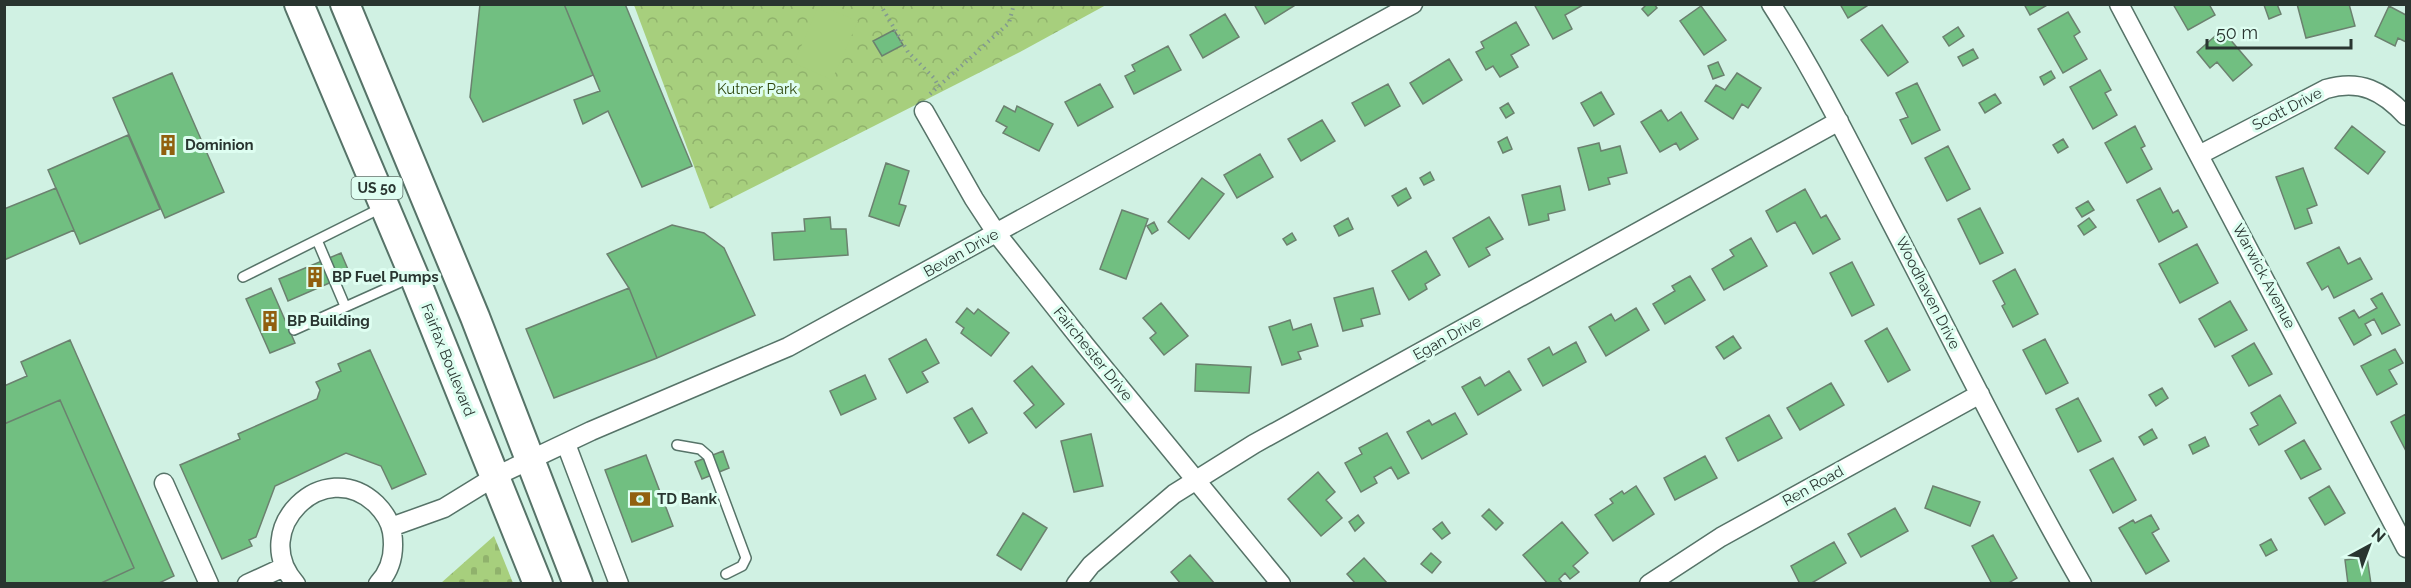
<svg xmlns="http://www.w3.org/2000/svg" width="2411" height="588" viewBox="0 0 2411 588" font-family="Raleway,sans-serif">
<style>
.cemetery{fill:url(#cemetery-stones)}
.park{fill:url(#park-crowns)}
.pitch{fill:#a7cf7d}
.building{fill:#71bf81;stroke:#6b816f;stroke-width:1.5}
.lines{fill:none;stroke-linecap:round;stroke-linejoin:round}
.lane-casing{stroke:#567368;stroke-width:12}
.street-casing{stroke:#567368;stroke-width:21}
.primary-casing{stroke:#567368;stroke-width:32}
.path{stroke:#839a90;stroke-width:4;stroke-dasharray:1.5 4.5;stroke-linecap:butt}
.lane{stroke:#fff;stroke-width:9}
.street{stroke:#fff;stroke-width:18}
.primary{stroke:#fff;stroke-width:28}
.labels{text-anchor:middle;dominant-baseline:central;stroke-width:6;stroke-linejoin:round;paint-order:stroke}
.shield{fill:#defef1;stroke:#5f716a;stroke-width:1.5}
.shield-label{font-size:14px;font-weight:bold;fill:#293530}
.park-label{font-size:15px;fill:#2f480c;stroke:#defef1}
.street-label{font-size:15px;fill:#293530;stroke:#defef1}
.poi-label{font-size:15px;font-weight:bold;fill:#293530;stroke:#defef1;text-anchor:start}
</style>
<defs>
<pattern id="cemetery-stones" width="16" height="16" patternUnits="userSpaceOnUse" patternTransform="scale(1.5)"><rect width="16" height="16" fill="#a7cf7d"/><path d="M2 7V4a2 2 0 0 1 4 0v3zM10 15v-3a2 2 0 0 1 4 0v3z" fill="#90b26c"/></pattern>
<pattern id="park-crowns" width="20" height="18" patternUnits="userSpaceOnUse" patternTransform="scale(1.5)"><rect width="20" height="18" fill="#a7cf7d"/><path d="M2 6a3 3 0 1 1 6 0M12 15a3 3 0 1 1 6 0" fill="none" stroke="#90b26c"/></pattern>
</defs>
<rect width="100%" height="100%" fill="#d0f1e3"/>
<path class="cemetery" d="M494,536l19,47h-72z"/>
<path class="park" d="M634,5h472l-86,47 -310,157z"/>
<path class="pitch" d="M819,5l39,16 -26,59 -38,-17z"/>
<path class="building" d="M480,4h84l29,71 -110,47 -13,-25z
M564,4h61l67,162 -50,21 -34,-76 -25,13 -9,-24 26,-9z
M1254,4h43l-32,20z
M1534,4h49v1l-18,10 7,14 -19,10z
M1647,4h7l3,4 -9,8 -6,-7z
M1840,4h30l-22,14z
M2024,4h25l-19,11z
M2173,4h36l6,11 -27,15z
M2277,4l4,10 -12,5 -5,-14z
M2297,4h52l6,22 -49,12z
M1701,6l25,34 -22,15 -24,-34z
M2389,6l17,9v27l-8,-4 -3,8 -20,-10z
M2068,12l12,20 -6,4 13,23 -24,14 -25,-44z
M1225,14l14,23 -36,21 -13,-23z
M1516,22l13,23 -18,10 7,12 -18,10 -7,-11 -7,4 -10,-18 8,-4 -3,-6z
M1882,25l26,37 -20,14 -27,-36z
M1958,27l6,9 -15,10 -6,-9z
M894,30l9,15 -21,11 -9,-15z
M2222,30l30,35 -19,16 -16,-19 -7,6 -13,-16z
M1168,46l13,24 -47,24 -9,-18 10,-5 -3,-6z
M1973,49l5,9 -15,8 -5,-9z
M1449,59l13,21 -39,24 -13,-21z
M1718,62l6,13 -11,4 -5,-13z
M2100,70l11,20 -6,3 12,22 -24,14 -23,-42z
M2051,71l4,7 -11,7 -4,-8z
M172,73l52,119 -59,26 -52,-120z
M1737,73l24,15 -13,20 -6,-4 -9,15 -28,-18 11,-16 9,5z
M1917,83l23,47 -28,14 -12,-24 8,-3 -12,-24z
M1100,84l13,23 -35,19 -13,-24z
M1388,84l12,22 -35,20 -13,-23z
M1601,92l13,22 -20,12 -13,-23z
M1995,94l6,9 -16,10 -6,-10z
M1508,103l6,10 -8,5 -6,-10z
M1004,106l11,6 2,-6 36,18 -14,27 -36,-18 4,-6 -11,-6z
M1661,110l7,11 13,-9 17,27 -18,11 -4,-7 -16,9 -19,-30z
M1322,120l13,21 -34,20 -13,-22z
M2135,126l10,20 -4,2 11,21 -25,14 -22,-40z
M2352,126l33,26 -17,22 -33,-26z
M128,135l32,74 -80,35 -32,-74z
M1507,137l5,12 -9,4 -5,-11z
M2063,139l5,8 -10,6 -5,-8z
M1599,143l2,8 19,-5 7,27 -19,5 2,6 -21,6 -11,-42z
M1948,146l22,43 -23,12 -22,-43z
M1260,154l13,23 -36,21 -13,-23z
M886,163l23,8 -10,33 7,2 -7,20 -30,-10z
M2303,168l14,37 -10,4 5,14 -17,6 -19,-52z
M1430,172l4,8 -10,5 -4,-7z
M1202,178l22,16 -35,45 -21,-17z
M1560,186l5,24 -17,4 1,6 -20,5 -7,-30z
M56,188l18,42 -70,30v-51z
M1406,188l5,10 -13,8 -6,-10z
M2160,188l13,25 5,-3 9,17 -28,15 -22,-42z
M1805,189l16,29 5,-3 14,24 -27,15 -18,-32 -18,10 -11,-21z
M2088,201l6,9 -12,7 -6,-9z
M1980,208l23,45 -23,11 -22,-45z
M1122,210l26,9 -22,60 -26,-10z
M830,217l1,12h15l2,26 -74,5 -2,-27 33,-2 -1,-12z
M1489,217l14,22 -17,9 4,7 -21,12 -16,-29z
M1348,218l5,11 -14,7 -5,-10z
M2089,218l7,9 -12,8 -6,-9z
M1154,222l4,8 -6,4 -5,-8z
M672,225l32,8 20,15 31,67 -98,43 -28,-70 -22,-34z
M1292,233l4,7 -9,5 -4,-6z
M1751,238l16,28 -43,24 -12,-21 22,-13 -4,-6z
M2197,244l21,39 -38,20 -21,-39z
M2339,247l9,17 12,-6 12,21 -38,19 -6,-12 -6,4 -15,-27z
M1426,251l14,24 -15,9 2,5 -18,11 -17,-29z
M341,253l9,21 -62,27 -9,-22z
M1852,262l22,43 -22,11 -22,-43z
M2015,269l23,45 -25,13 -11,-21 3,-2 -12,-23z
M1690,276l15,24 -40,24 -12,-20 22,-13 -3,-5z
M271,288l24,55 -25,10 -24,-54z
M629,288l28,70 -103,40 -28,-69z
M1373,288l7,26 -19,5 2,7 -20,5 -9,-33z
M2382,293l18,32 -18,9 -8,-15 -9,5 6,11 -17,10 -15,-27 15,-8 5,8 18,-10 -6,-9z
M2230,301l17,29 -32,17 -16,-28z
M1161,303l27,33 -24,19 -14,-17 6,-5 -13,-15z
M967,308l7,6 4,-5 31,24 -18,23 -30,-23 3,-5 -8,-6z
M1636,308l13,22 -43,26 -17,-29 22,-13 4,7z
M1290,320l3,10 18,-6 7,22 -20,6 3,7 -19,6 -13,-38z
M1887,328l23,42 -22,12 -23,-41z
M1733,336l8,12 -17,11 -8,-12z
M926,339l13,24 -17,9 6,10 -21,11 -18,-34z
M2045,339l23,44 -22,11 -23,-44z
M70,340l104,236 -17,8h-58l35,-16 -74,-168 -56,24v-38l23,-10 -6,-14z
M1576,342l10,20 -43,24 -15,-27 21,-12 4,8z
M2254,343l18,31 -23,12 -17,-30z
M2395,349l8,14 -14,7 8,14 -20,11 -16,-29z
M370,350l56,124 -34,15 -11,-23 -35,-13 -71,33 -19,51 -7,3 3,6 -30,13 -42,-94 60,-26 -2,-5 79,-35 3,-9 -4,-8 25,-11 -3,-7z
M1196,364l55,3 -2,26 -54,-2z
M1032,366l32,38 -28,24 -12,-15 10,-8 -20,-24z
M1509,371l12,19 -43,25 -16,-28 18,-10 5,9z
M865,375l11,24 -35,16 -11,-24z
M1831,383l13,22 -44,25 -13,-22z
M2162,388l6,10 -12,8 -7,-11z
M2280,395l16,28 -37,22 -9,-16 8,-4 -7,-12z
M2078,398l23,43 -23,11 -22,-43z
M60,400l74,168 -35,16h-95v-160z
M972,408l15,25 -18,10 -15,-25z
M1455,413l12,21 -45,25 -15,-27 22,-12 3,5z
M2406,414v37l-15,-29z
M1769,415l13,23 -44,23 -12,-23z
M2152,429l5,9 -13,7 -5,-8z
M1387,433l22,40 -11,6 -7,-12 -17,10 3,6 -16,9 -16,-29 17,-9 -3,-6z
M1091,434l12,52 -29,6 -13,-51z
M2205,437l4,9 -16,8 -4,-9z
M2304,440l17,29 -20,10 -16,-28z
M723,451l6,17 -27,11 -7,-17z
M646,455l27,71 -41,16 -27,-72z
M1705,456l12,22 -42,22 -11,-22z
M2113,458l23,42 -23,13 -23,-43z
M1318,472l17,20 -9,8 16,18 -21,18 -33,-37z
M1636,486l18,28 -41,27 -18,-26 18,-12 -3,-4 12,-8 2,3z
M1933,486l47,16 -10,24 -45,-18z
M2329,486l16,27 -20,12 -16,-27z
M1895,508l13,23 -47,26 -13,-23z
M1489,509l14,14 -7,7 -14,-14z
M1023,513l24,15 -26,42 -24,-15z
M1358,515l6,8 -9,8 -6,-9z
M2151,515l8,14 -7,4 17,28 -23,13 -27,-46 14,-8 2,3z
M1442,522l8,11 -8,6 -9,-10z
M1562,522l26,31 -15,13 6,6 -9,7 -5,-6 -6,6 4,5h-15l-25,-29z
M1993,535l24,43 -10,6h-15l-20,-38z
M2271,539l6,11 -11,6 -6,-11z
M1834,542l12,21 -36,21h-10l-9,-18z
M1431,553l10,9 -9,11 -11,-9z
M1190,555l25,29h-34l-10,-12z
M2367,557l4,27h-23l-3,-24z
M1364,558l24,26h-32l-9,-10z"/>
<g class="lines">
<defs>
<path id="lane" d="M317,240l28,66
M243,277l140,-70
M294,330l118,-53
M677,445l23,4 8,7 38,102 -4,8 -16,8"/>
<path id="street" d="M1771,4c43,67 78,137 114,207 65,124 127,251 197,373
M2119,4l287,544
M924,111l50,88 23,35 88,111 196,239
M2199,155l127,-66c34,-10 57,2 80,27
M566,444l53,140
M164,483l45,101
M391,527l53,-19 52,-32 95,-45 197,-84 625,-343
M247,584l37,-17
M296,584c-49,-54 28,-130 80,-80 8,8 14,17 16,28 3,19 0,37 -14,52
M1076,584l15,-19 83,-71 80,-50 585,-323
M1649,584l72,-47 259,-143"/>
<path id="primary" d="M299,4l115,272 124,308
M345,4l130,313 103,267"/>
</defs>
<use href="#lane" class="lane-casing"/>
<use href="#street" class="street-casing"/>
<use href="#primary" class="primary-casing"/>
<path class="path" d="M880,4l28,48 26,26 5,9
M930,94l79,-71 5,-19"/>
<use href="#lane" class="lane"/>
<use href="#street" class="street"/>
<use href="#primary" class="primary"/>
</g>
<defs>
<symbol id="building-bare" viewBox="-9 -9 18 18"><path d="M-4-6H4V6H1V3H-1V6H-4ZM-2.5-4.3h1.7v1.8h-1.7ZM.8-4.3h1.7v1.8H.8ZM-2.5-1h1.7V.8h-1.7ZM.8-1h1.7V.8H.8Z" fill="#91600f" stroke="#defef1" stroke-width="2.5" paint-order="stroke"/></symbol>
<symbol id="bank-bare" viewBox="-9 -9 18 18"><path d="M-6-4H6V4H-6ZM0-2.3a2.3 2.3 0 1 0 0 4.6a2.3 2.3 0 1 0 0-4.6Z" fill="#91600f" stroke="#defef1" stroke-width="2.5" paint-order="stroke"/></symbol>
</defs>
<g fill-rule="evenodd">
<use href="#building-bare" x="153" y="130" width="30" height="30"/>
<use href="#building-bare" x="300" y="262" width="30" height="30"/>
<use href="#building-bare" x="255" y="306" width="30" height="30"/>
<use href="#bank-bare" x="625" y="484" width="30" height="30"/>
</g>
<g class="labels">
<rect class="shield" x="351.5" y="177" width="51" height="22" rx="4.5"/>
<g class="shield-label">
<text x="377" y="188">US 50</text>
</g>
<g class="park-label">
<text x="757" y="89">Kutner Park</text>
</g>
<g class="street-label">
<text transform="translate(2287 109) rotate(-27)">Scott Drive</text>
<text transform="translate(961 253) rotate(-29)">Bevan Drive</text>
<text transform="translate(2264 276) rotate(62)">Warwick Avenue</text>
<text transform="translate(1928 293) rotate(63)">Woodhaven Drive</text>
<text transform="translate(1447 338) rotate(-29)">Egan Drive</text>
<text transform="translate(1093 354) rotate(51)">Fairchester Drive</text>
<text transform="translate(448 360) rotate(68)">Fairfax Boulevard</text>
<text transform="translate(1813 486) rotate(-29)">Ren Road</text>
</g>
<g class="poi-label">
<text x="185" y="145">Dominion</text>
<text x="332" y="277">BP Fuel Pumps</text>
<text x="287" y="321">BP Building</text>
<text x="657" y="499">TD Bank</text>
</g>
</g>
<rect width="2411" height="588" fill="none" stroke="#293530" stroke-width="12"/>
<g transform="translate(2369 546) rotate(41)" stroke="#defef1" stroke-width="4.5" paint-order="stroke">
<path d="M0-4.5L10 22L0 15L-10 22Z" fill="#293530"/>
<text y="-9" font-size="16" font-weight="bold" text-anchor="middle" fill="#293530">N</text>
</g>
<path d="M2207 39v9h144v-9" fill="none" stroke="#293530" stroke-width="3"/>
<text x="2216" y="39" font-size="18" fill="#293530" stroke="#defef1" stroke-width="4.5" paint-order="stroke">50 m</text>
</svg>
